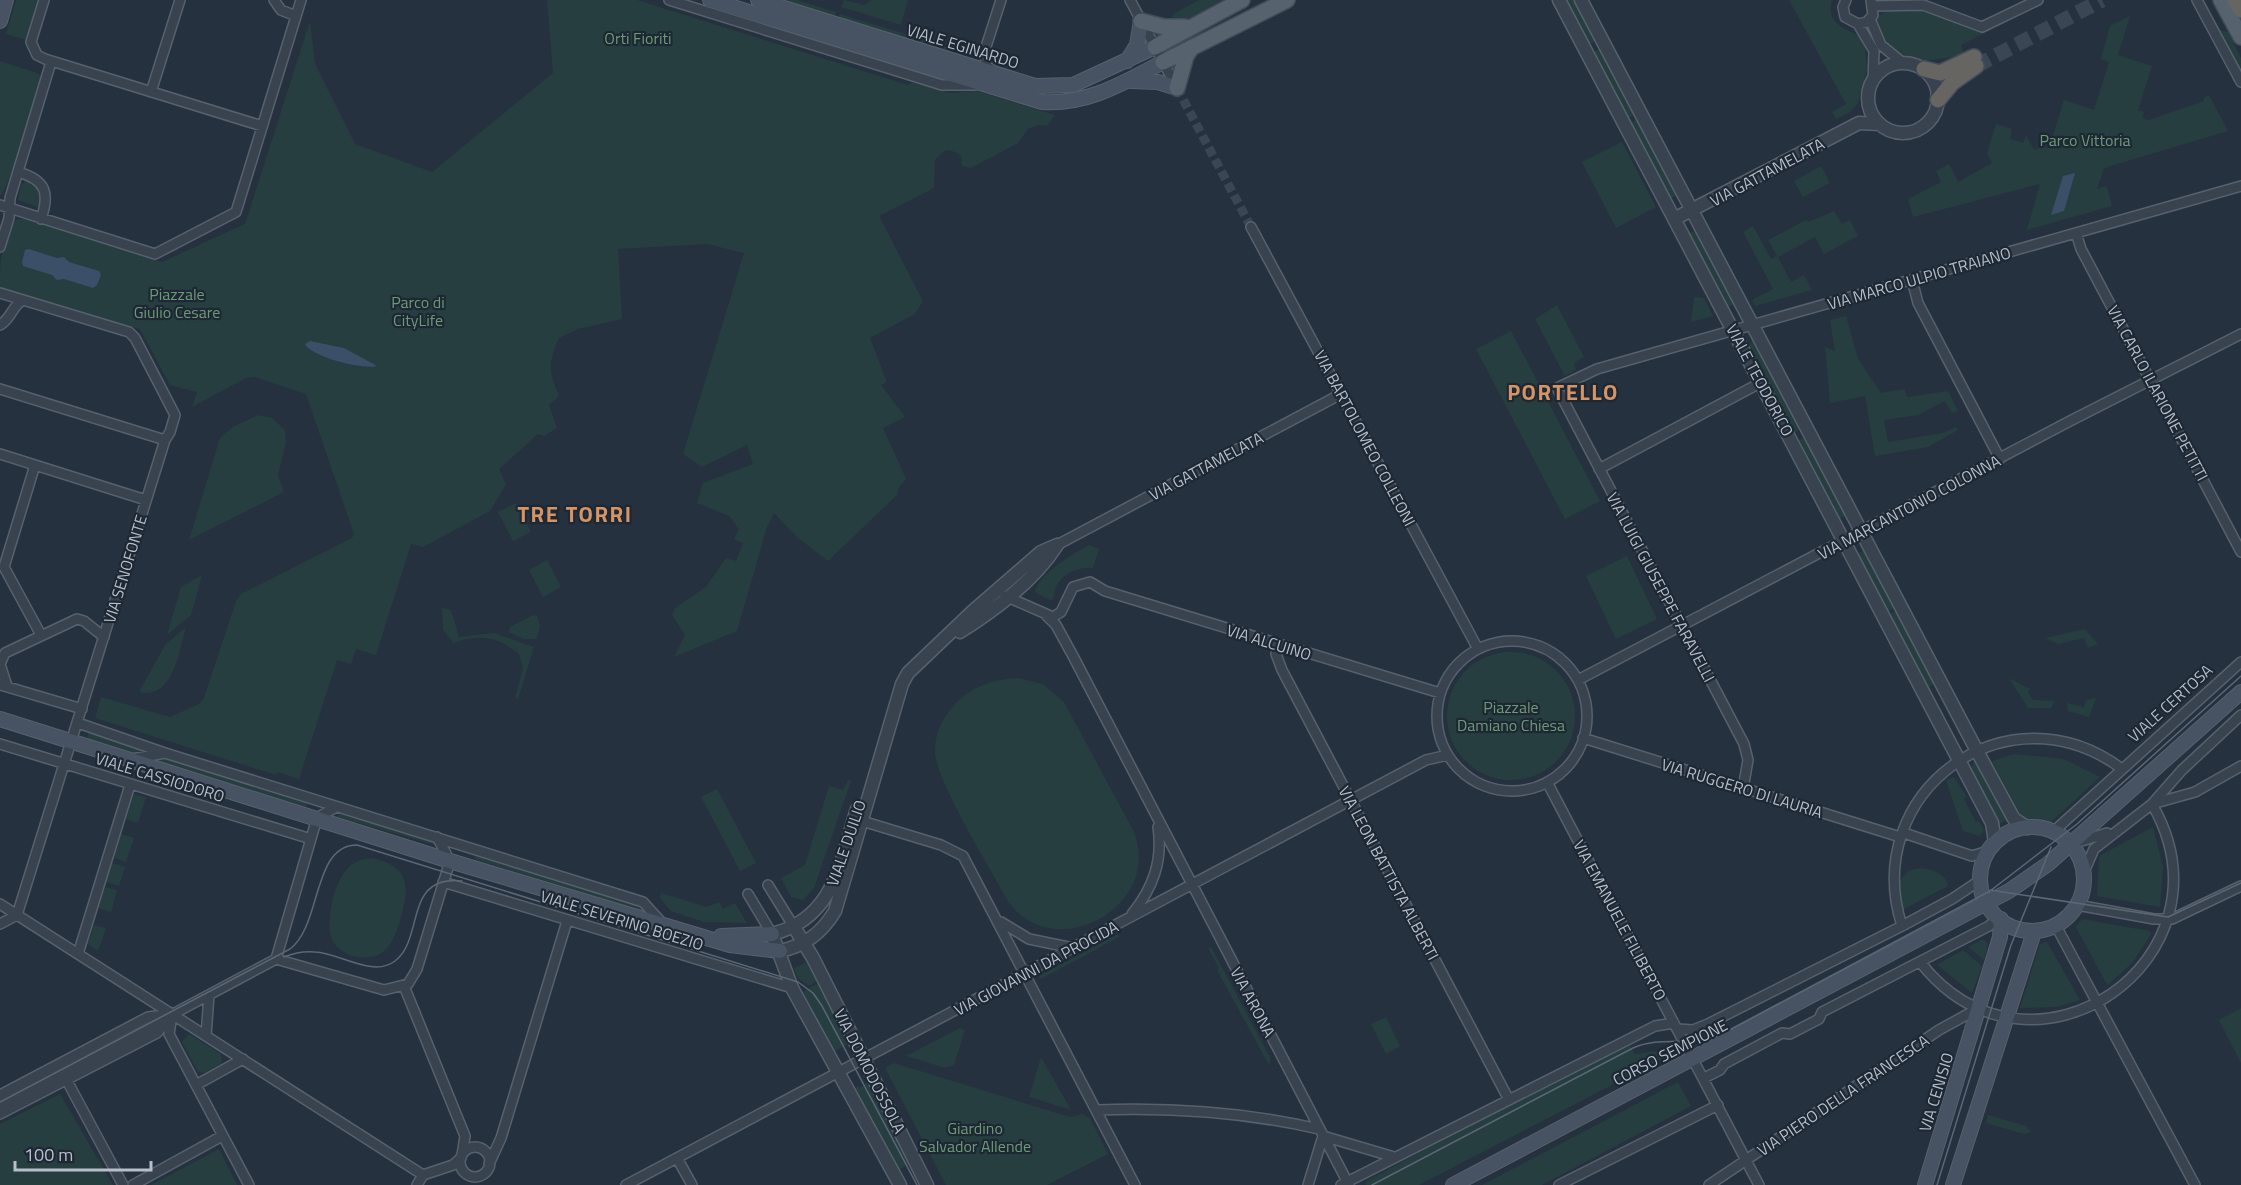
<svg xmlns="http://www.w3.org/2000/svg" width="2241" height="1185" viewBox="0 0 2241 1185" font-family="'Titillium Web',sans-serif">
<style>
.green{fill:#273e40}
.water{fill:#3b4f68}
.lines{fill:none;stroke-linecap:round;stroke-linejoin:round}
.minor-tunnel{stroke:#3b4654;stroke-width:9;stroke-dasharray:9 4.5;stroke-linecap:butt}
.trunk-tunnel{stroke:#3b4654;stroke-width:15;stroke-dasharray:15 8;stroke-linecap:butt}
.minor-casing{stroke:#57616d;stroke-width:12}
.tertiary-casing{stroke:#57616d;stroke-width:15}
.secondary-casing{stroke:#57616d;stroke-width:16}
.primary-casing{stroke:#424c58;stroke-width:18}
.trunk-casing{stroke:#444e5a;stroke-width:18}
.minor{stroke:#39434f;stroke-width:9}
.tertiary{stroke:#39434f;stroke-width:12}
.secondary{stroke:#475262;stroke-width:14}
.primary{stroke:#57626f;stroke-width:15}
.trunk{stroke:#666562;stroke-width:15}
.tram{stroke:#5b6776;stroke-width:1.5}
.labels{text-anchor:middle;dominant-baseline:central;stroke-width:4.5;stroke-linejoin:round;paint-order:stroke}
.park-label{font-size:16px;fill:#6d9a76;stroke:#1e2834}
.street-label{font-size:16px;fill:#b5beca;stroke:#1e2834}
.district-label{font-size:22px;font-weight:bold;letter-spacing:1.5px;fill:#d49466;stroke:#1e2834}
</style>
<rect width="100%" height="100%" fill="#25313f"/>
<path class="green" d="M16,0h24l-13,40 -21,-6z
M547,0h90l271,85 6,-3 35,11 28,-2 78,24 -8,11 -9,-1 -10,4 -10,14 -47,25 -9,-2 -1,-11 -11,-5 -6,1 -9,9 -1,28 -55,28 44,85 -8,13 -45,24 17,44 -6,3 24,32 -22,11 23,51 -7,8 -2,8 -69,66 -31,-24 -23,-24 -7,14 -30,104 -63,26 11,-22 -13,-20 3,-7 31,-21 20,-29 10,3 7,-18 -9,-4 5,-10 -10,-13 -32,-13 6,-20 50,-19 -6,-19 -45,22 -19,-13 61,-201 -37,-9 -89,5 4,70 -44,10 -19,9c-11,26 -11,32 0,58l-10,9 8,23 -13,8 -6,-2 -39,35 7,15 -16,27 -67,36 -12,-3 -35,111 -20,-6 -5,15 -14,-4 -38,119 -21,-7 -2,3 -181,-57 6,-21 69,20 29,-13 5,-6 32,-97 5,-7 111,-56 2,-4 -48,-140 -51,-17 -9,1 -54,29 5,-15 -27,-7 -30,-56 -22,-6 -1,3 -117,-38c0,-23 0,-52 17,-69h9l136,43 83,-38 65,-203 5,43 40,80 77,28 121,-99z
M777,0h20l39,12 -2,6z
M844,0l20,5 8,-5h36l-7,25 -60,-18z
M1199,0h24l-43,23 -13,1 8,-11z
M1564,0h11l21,41 -8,4z
M1789,0h43c-6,22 10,28 26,35l7,13 2,21 -9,34 -8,9 -14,7 -4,-7 14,-8z
M1921,9l59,22 13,-2 -32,16 3,9c-13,3 -34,8 -47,6 -14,-3 -59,-32 -34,-47 10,-5 27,-3 38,-4z
M736,13l218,68 -8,2 -214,-67z
M840,14l111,34 -1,5 -111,-34z
M2130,16l-12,39 34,11 -14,44 6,2 -2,6 7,2 55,-19v-3l5,-3 19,36 -124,37 -7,21 10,-3 5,20 -85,24 13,-46 -127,33 -5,-18 33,-17 -5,-11 13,-7 9,18 34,-19 -5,-10 9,-29 16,5 -2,10 13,4 3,-8 8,15 9,-4 6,2 15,-48 30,10 15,-48 -8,-3 9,-33z
M2219,30l9,2 13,26v13z
M1600,48l35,66 -8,5 -35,-66z
M0,61l37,12 4,3c-6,21 -30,111 -41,120z
M1638,119l40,76 -9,4 -40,-76z
M1622,142l34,65 -40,21 -34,-66z
M1821,166l9,17 -27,14 -9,-16z
M26,181l8,3 6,13 -2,10 -20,-7 3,-15z
M1834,211l8,13 8,-4 8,16 -34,18 -9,-17 -37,20 13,25 13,-7 8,15 -57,16 -3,-6 21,-11 -30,-57 10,-6 18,33 6,-3 -9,-16 38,-20 2,2z
M1696,230l39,73 -8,5 -39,-74z
M1694,297l10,1 9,18 -22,6z
M1557,305l27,52 -10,6 2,7 -11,6 -30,-57z
M1846,316l12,43 23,34 24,-4 2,8 41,-6 10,20 -6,2 -7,-12 -27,14 -34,5 4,22 55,-9 13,-6 2,3 -30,17 -53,9 -10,-60 -35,7 -5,-56 10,4 -5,-31z
M1511,331l89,170 -35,18 -89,-170z
M1754,341l47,88 -8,4 -47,-88z
M258,415l14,3 13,12 1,13 -8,32 6,17 -95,48 31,-102 13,-11z
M1806,437l41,78 -9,5 -41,-79z
M516,503l15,29 -18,9 -15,-29z
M1089,545l10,4 -6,19c-14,-2 -31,6 -37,19 -2,5 -2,10 -4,14l-17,-9c2,-17 39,-39 54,-47z
M1865,550l31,57 -9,5 -30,-58z
M1627,556l30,63 -41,20 -30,-63z
M547,560l14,27 -18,10 -14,-27z
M202,575l-11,40 -24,20 14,-48z
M442,608l9,2 8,27 35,-4 40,14 -16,52 -3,-1 8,-30 -4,-14c-21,-18 -41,-20 -66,-11l-10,-14z
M1897,610l39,73 -9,5 -38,-74z
M533,615l4,1 3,11 -4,12h-12l-15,-7 1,-5z
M186,627c-7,23 -12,73 -47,65l26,-47z
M2085,629l13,15 -10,4 -4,-10 -26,6 -13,-6z
M1447 716a64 64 0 1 1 128 0a64 64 0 1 1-128 0Z
M1018,678l25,6 21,18 69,128c33,77 -83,139 -127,68 -17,-32 -68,-114 -71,-145 -1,-19 8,-36 21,-50 17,-17 38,-24 62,-25z
M2009,678l21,11 -2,3 5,8 22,1 -4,7h-23z
M2096,698l-7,19 -21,-6 -1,-8 17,4 2,-7z
M89,732l62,19 -15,3 -49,-15z
M2014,754l50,5 36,18 -50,46 -14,-4 -13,1 -31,-59z
M163,758l145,45 -2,4 -155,-47z
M1975,758l32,62 -8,4 -28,-54z
M1954,777l13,20 -3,2 12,23 3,-1 5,9 -4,6 -17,-5 -17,-51z
M848,780l3,1 -37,107 -11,12 -12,-3 -10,-19 24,-13 24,-79 14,4z
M717,789l39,74 -16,8 -39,-74z
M134,794l12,3 -8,26 -12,-4z
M339,813l95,29 1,3 -97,-28z
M2153,827l10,40 -3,40 -63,-11 2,-40z
M121,834l13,4 -8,24 -12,-4z
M476,855l172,54 1,4 -175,-54z
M371,858c40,8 39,30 29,62 -4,12 -7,24 -17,32 -14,11 -40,5 -49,-9 -11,-16 0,-60 13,-74 6,-7 15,-10 24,-11z
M112,863l13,4 -6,19 -13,-4z
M1919,868c12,1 27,5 29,18l-48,25 -2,-28 10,-12z
M105,887l12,3 -6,22 -13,-4z
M661,893l46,14 12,-5 4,7 12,-6 12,20 -43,-1 -33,-11 -11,-13z
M2082,919l67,12 2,3 -18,28 -24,22 -3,-1 -30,-56z
M94,925l12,3 -8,23 -10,-7z
M1118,934l1,3 -78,42 -2,-3z
M1983,939l5,5 -4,16 -16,-13z
M2047,942l33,58 -24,7 -36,1 20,-64z
M1211,947l60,112 -2,6 -52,-95 2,-2 -11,-20z
M1963,950l19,16 -10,27 -35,-28z
M807,962l10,19 -8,5 -11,-8 -4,-10z
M818,983l32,60 -15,8 -32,-59z
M2241,1008v55l-22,-43z
M1386,1017l14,29 -14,8 -15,-30z
M960,1028l5,2 -11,35 -9,3 -39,-12z
M189,1034l32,20 1,9 -18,10 -6,-1 -16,-30z
M1627,1040l8,14 24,-3 5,7 -245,127h-53l-1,-3z
M1041,1057l30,53 -42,-13z
M894,1063l176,54 13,-3 7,4 18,36 -61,31h-101l-61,-117z
M868,1081l43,82 -15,8 -43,-82 5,-3 2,2z
M1678,1082l13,24 -149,79h-60z
M60,1094l53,91h-113v-61z
M1988,1115l38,11 5,6 -7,2 -38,-11z
M219,1149l18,36h-86z"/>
<path class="water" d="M2075,173l-11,38 -13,4 12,-39z
M29,249l28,9 7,-1 5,5 30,9 2,4 -4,10 -4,3 -29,-9 -7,1 -5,-5 -29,-9 -1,-4 3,-12z
M310,341l34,7 33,18c-13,4 -66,-9 -72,-22z"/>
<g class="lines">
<path class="minor-tunnel" d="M1177,88l74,139"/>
<path class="trunk-tunnel" d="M1976,66l126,-66"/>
<defs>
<path id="minor" d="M44,0l-13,42 6,13 8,4 217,67
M274,0l7,10 15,6
M669,0l273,85h33
M1130,0l47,88
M1846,0l-3,7 2,10 13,7 9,-2 6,-7 -2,-15
M2197,0l44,82
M1874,6l49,-1 59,22 56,-27
M1870,19l11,26 22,18
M1858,24l16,27 -1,30
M995,72l-8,-6 -3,-13 17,-53
M151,92l29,-92
M18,172c28,8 32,21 23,47
M0,205l155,49 81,-42 65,-212
M1251,227l227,422
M2076,233l5,16 160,303
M0,247l9,-29 1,-20 41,-136
M1912,280l6,23 82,156
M0,293l129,39 6,6 40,77 -5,17 -5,8 -148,475
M0,325c11,-6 12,-19 23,-25
M0,389l165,51
M0,454l146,46
M35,465l-31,102 37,68
M1599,469l161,-86
M1057,545l284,-151
M1005,596l48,21 8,-5 12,-25 17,-5 15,9 335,102
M1046,615l10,10 17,31 276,529
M1437 716a75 75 0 1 1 150 0a75 75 0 1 1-150 0Z
M1279,645l-3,9 6,16 226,428
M1578,680l492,-259 171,-87
M1,685l81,24
M7,686l-7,-22 5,-11 72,-34 7,2 20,16
M78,723l87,30 478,149 21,23
M1583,738l317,99
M0,744l311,95
M132,759l33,-6
M1547,782l212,403
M1743,789l5,-29 -4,-16 -187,-356 40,-19 644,-183
M2152,804l43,-12 46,-26
M862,821l79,24 22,11 172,329
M2053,832l188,-170
M1900,837l4,-4 68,23 16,-5
M2072,844l35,-11
M2083,874l11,-25 58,-45 30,-34 59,-55
M443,882l349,106
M768,885l26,42
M748,894l24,40
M0,904l423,271
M2077,905l77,14h18l69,-33
M1132,914c21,-26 31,-53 26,-87
M1001,922l28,17 44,9
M0,924l17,-9
M1902,926c-43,-134 106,-243 220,-157
M2056,926l139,259
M78,954l52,-169
M276,959l108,31 24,-6 9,-15 33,-108 -13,-24
M276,959l41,-141 19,-11
M1920,962c111,141 321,-3 232,-158
M404,986l61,150 -3,19
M172,1015l-3,19 80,151
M1678,1029l15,1 15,-6 194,-98 50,-27 27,-18
M206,1036l3,-41
M1704,1078l16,-8 4,-6 58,-31 8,1 29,-15 3,-7 167,-86 10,-9
M66,1079l57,106
M196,1085l47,-26
M0,1095l148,-78 25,-3 103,-55
M0,1105l168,-88
M1096,1110c76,-3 149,2 223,19
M0,1114l157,-81 16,-19
M1323,1136l71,21
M460 1162a15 15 0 1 1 30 0a15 15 0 1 1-30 0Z
M677,1158l15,27
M489,1164l12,-26 66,-217
M423,1175l30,-10 8,-7
M133,1185l89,-49
M417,1185l6,-10
M626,1185l800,-425 22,-5
M1308,1185l15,-49
M1341,1185l314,-159 19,-3
M1559,1185l159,-80
M1709,1185l230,-155 40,-22"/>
<path id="tertiary" d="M1559,0l433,823 3,19
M1581,0l396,751 37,68 14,9
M1868 98a35 35 0 1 1 70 0a35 35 0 1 1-70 0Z
M1674,219l185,-96 21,1
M960,632c35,-22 75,-52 97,-87
M857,809c-17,53 -22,109 -85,125l20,54 108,197
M794,927l19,31 114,227
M780,951c25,-5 42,-18 55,-40l67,-227 6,-11 65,-62 68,-59 16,-7"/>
<path id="secondary" d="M710,0l332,102c46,3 81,-19 121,-40
M758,0l277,86 38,-1 82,-38
M0,21l6,-21
M1127,61l10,-16 4,-24
M1131,81l27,1 19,6
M0,719l450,142 280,84 50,6
M1980 879a52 52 0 1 1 104 0a52 52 0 1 1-104 0Z
M721,936l51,-2
M1453,1185l556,-294 39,-27 193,-172
M1925,1185l75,-248 1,-18
M1953,1185l81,-253"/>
<path id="primary" d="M2221,0l20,37
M1141,21l23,6h21
M1155,47l87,-47
M1163,62l124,-62
M1177,88l9,-32 6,-9"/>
<path id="trunk" d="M2235,0l6,10
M1924,69l16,4 34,-16
M1938,100l14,-17 24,-17"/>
</defs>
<use href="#minor" class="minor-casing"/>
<use href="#tertiary" class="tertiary-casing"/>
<use href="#secondary" class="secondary-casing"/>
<use href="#primary" class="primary-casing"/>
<use href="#trunk" class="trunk-casing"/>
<use href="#minor" class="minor"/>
<use href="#tertiary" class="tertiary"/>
<use href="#secondary" class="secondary"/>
<use href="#primary" class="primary"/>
<use href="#trunk" class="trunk"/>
<path class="tram" d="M1990,890l178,27 73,-34
M284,957c10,-4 21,-6 31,-5 25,1 58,26 80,9 30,-23 8,-86 67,-80
M0,1102l290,-153c32,-24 22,-104 67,-104l441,137 15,11 9,13 95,179
M1372,1185l261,-137c27,-12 57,-2 85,-12l272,-145 87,-67 164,-148
M1937,1185l74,-240 40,-98"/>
</g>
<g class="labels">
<g class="park-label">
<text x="638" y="38">Orti Fioriti</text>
<text x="2085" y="140">Parco Vittoria</text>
<text x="177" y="294">Piazzale<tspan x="177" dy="18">Giulio Cesare</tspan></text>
<text x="418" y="302">Parco di<tspan x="418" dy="18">CityLife</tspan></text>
<text x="1511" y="707">Piazzale<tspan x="1511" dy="18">Damiano Chiesa</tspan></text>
<text x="975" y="1128">Giardino<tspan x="975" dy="18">Salvador Allende</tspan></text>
</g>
<g class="street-label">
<text transform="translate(963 46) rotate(17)">VIALE EGINARDO</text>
<text transform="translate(1767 172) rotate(-28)">VIA GATTAMELATA</text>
<text transform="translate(1919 278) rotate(-16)">VIA MARCO ULPIO TRAIANO</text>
<text transform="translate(1760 380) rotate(62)">VIALE TEODORICO</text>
<text transform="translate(2158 393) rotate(62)">VIA CARLO ILARIONE PETITTI</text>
<text transform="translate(1365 438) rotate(62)">VIA BARTOLOMEO COLLEONI</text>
<text transform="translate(1206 466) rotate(-28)">VIA GATTAMELATA</text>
<text transform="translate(1909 507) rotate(-28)">VIA MARCANTONIO COLONNA</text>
<text transform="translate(125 569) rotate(-73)">VIA SENOFONTE</text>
<text transform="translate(1661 587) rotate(62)">VIA LUIGI GIUSEPPE FARAVELLI</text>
<text transform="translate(1269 642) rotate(17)">VIA ALCUINO</text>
<text transform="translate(2170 703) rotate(-42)">VIALE CERTOSA</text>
<text transform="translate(160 777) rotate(17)">VIALE CASSIODORO</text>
<text transform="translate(1742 788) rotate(17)">VIA RUGGERO DI LAURIA</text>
<text transform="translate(846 843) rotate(-71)">VIALE DUILIO</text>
<text transform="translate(1389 873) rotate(62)">VIA LEON BATTISTA ALBERTI</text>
<text transform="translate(622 920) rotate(17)">VIALE SEVERINO BOEZIO</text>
<text transform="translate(1620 920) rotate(62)">VIA EMANUELE FILIBERTO</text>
<text transform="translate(1036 968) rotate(-28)">VIA GIOVANNI DA PROCIDA</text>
<text transform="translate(1253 1002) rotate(62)">VIA ARONA</text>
<text transform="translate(1670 1052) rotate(-27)">CORSO SEMPIONE</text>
<text transform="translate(870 1071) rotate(63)">VIA DOMODOSSOLA</text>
<text transform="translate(1936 1092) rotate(-73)">VIA CENISIO</text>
<text transform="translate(1843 1095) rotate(-34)">VIA PIERO DELLA FRANCESCA</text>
</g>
<g class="district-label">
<text x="1563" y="392">PORTELLO</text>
<text x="575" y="514">TRE TORRI</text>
</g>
</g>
<path d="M15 1161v9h136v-9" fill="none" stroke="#b5beca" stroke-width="3"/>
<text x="24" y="1161" font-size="18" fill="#b5beca" stroke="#1e2834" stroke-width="4.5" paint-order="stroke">100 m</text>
</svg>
